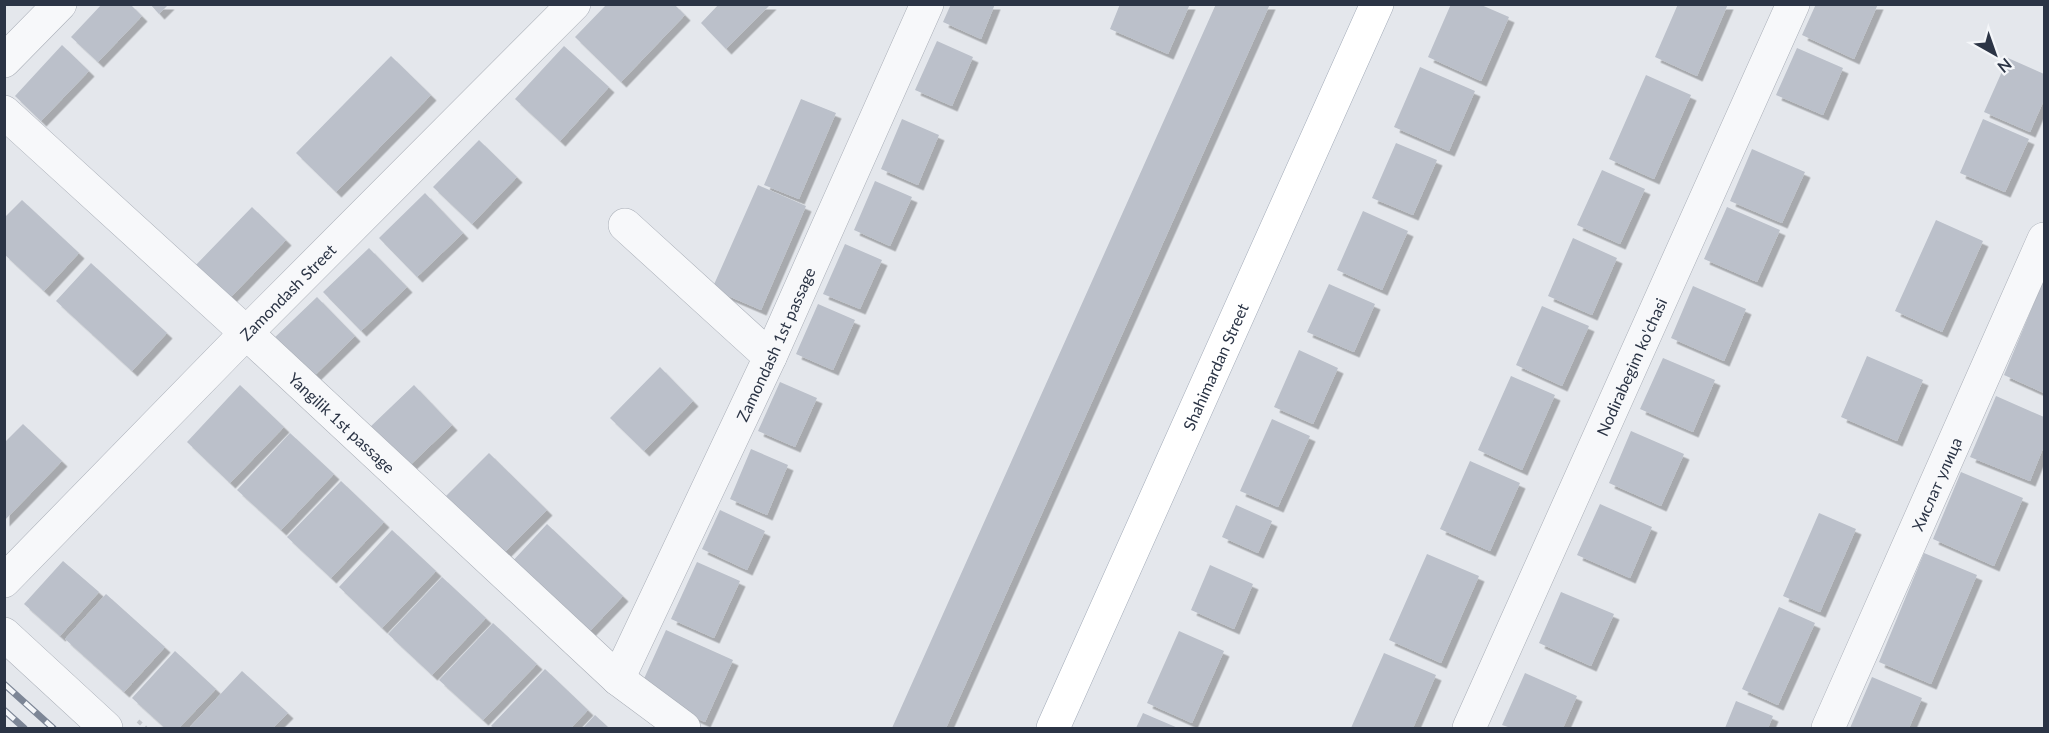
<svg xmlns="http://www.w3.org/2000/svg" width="2049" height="733" viewBox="0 0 2049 733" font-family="Lato,sans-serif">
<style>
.building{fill:#bbc0ca;filter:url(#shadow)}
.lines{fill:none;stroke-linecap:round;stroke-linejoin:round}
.minor-casing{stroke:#a9aeb7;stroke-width:34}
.major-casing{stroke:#a3abb8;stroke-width:34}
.path{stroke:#c2c5cb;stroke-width:4;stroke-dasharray:4.5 4.5;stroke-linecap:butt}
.minor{stroke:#f7f8fa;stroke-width:33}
.major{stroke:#fff;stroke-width:33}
.rail-casing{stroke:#7d8696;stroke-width:7}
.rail{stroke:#f4f6f9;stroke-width:4.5;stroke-dasharray:14;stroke-linecap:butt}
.labels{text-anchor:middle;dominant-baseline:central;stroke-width:5;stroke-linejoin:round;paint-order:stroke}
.street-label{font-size:16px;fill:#2b3445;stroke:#f4f6f9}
</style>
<defs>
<filter id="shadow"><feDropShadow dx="5.5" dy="5.5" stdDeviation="0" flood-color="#0004"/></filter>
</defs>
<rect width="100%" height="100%" fill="#e4e7ec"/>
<path class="building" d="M102,4h28l12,12 -44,46 -27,-25z
M150,4h19l-10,10z
M607,4h67l11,11 -64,67 -46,-45z
M719,4h52l-45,45 -25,-26z
M951,4h44l-14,35 -38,-17z
M1120,4h70l-22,50 -58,-25z
M1216,4h54l-324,724h-54z
M1451,4h28l30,13 -28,64 -53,-24z
M1678,4h50l-31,72 -42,-19z
M1816,4h62l-24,55 -52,-24z
M937,41l36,16 -21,49 -37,-16z
M62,45l27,26 -48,50 -26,-25z
M564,46l45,41 -49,54 -45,-42z
M1797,48l46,20 -20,47 -47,-20z
M391,56l40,39 -95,97 -40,-39z
M2008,58l36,16v26l-14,32 -46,-20z
M1420,67l55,24 -26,60 -55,-24z
M1646,75l45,20 -37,84 -45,-20z
M801,99l35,14 -37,86 -35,-14z
M902,119l37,16 -21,50 -37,-16z
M1983,119l46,20 -24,53 -45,-19z
M479,140l38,37 -45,47 -39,-37z
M1396,143l41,17 -24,55 -41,-17z
M1752,149l53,23 -23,51 -52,-22z
M1602,170l43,19 -25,55 -43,-19z
M875,181l37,16 -22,49 -36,-16z
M758,185l48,21 -45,104 -49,-21z
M425,193l38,40 -46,44 -38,-39z
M22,200l57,53 -35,38 -40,-37v-36z
M252,207l34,33 -59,61 -34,-33z
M1727,207l53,23 -23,52 -53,-23z
M1363,211l45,20 -26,59 -45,-20z
M1936,220l47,21 -41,91 -47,-21z
M1573,238l44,20 -25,57 -44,-19z
M845,244l37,16 -22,49 -37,-15z
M369,248l38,39 -46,44 -38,-39z
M91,263l76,70 -35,38 -76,-70z
M2044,279v114l-40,-18z
M1329,284l46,20 -21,48 -47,-20z
M1693,286l53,23 -22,52 -53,-23z
M317,297l38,39 -46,45 -38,-40z
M818,304l37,16 -22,50 -37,-16z
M1542,306l47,20 -27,60 -46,-21z
M1299,350l39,18 -25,56 -39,-17z
M1867,356l56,24 -26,61 -56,-24z
M1663,358l52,22 -22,52 -53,-23z
M660,367l33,34 -49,50 -34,-33z
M1511,376l44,19 -33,75 -44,-20z
M780,382l37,16 -22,49 -37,-16z
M240,385l44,42 -54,56 -43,-41z
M414,385l38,40 -46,44 -38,-40z
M1996,396l48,21v29l-14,35 -60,-24z
M1272,419l38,17 -32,71 -38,-16z
M23,424l39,37 -58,60v-78z
M1631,431l53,23 -23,52 -52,-23z
M290,433l44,41 -53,56 -44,-40z
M751,449l37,16 -21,50 -37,-16z
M489,453l58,57 -47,47 -58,-57z
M1470,461l50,22 -30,68 -50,-22z
M1961,472l62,26 -29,68 -61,-27z
M341,481l43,41 -53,56 -44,-41z
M1600,504l52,23 -22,51 -53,-23z
M1236,505l36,16 -14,32 -36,-16z
M720,510l45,21 -18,39 -45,-21z
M1819,513l37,16 -36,83 -37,-16z
M547,524l76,72 -37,39 -76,-71z
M392,530l44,41 -54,57 -43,-41z
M1924,553l53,22 -46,109 -52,-22z
M1427,554l52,22 -38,87 -52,-23z
M63,561l36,31 -39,44 -36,-32z
M697,562l43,19 -26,57 -43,-19z
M1210,565l43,19 -19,45 -43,-19z
M442,577l44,41 -54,57 -44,-41z
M1561,592l53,22 -23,52 -52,-23z
M106,594l59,53 -41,45 -59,-53z
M1779,607l36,16 -37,82 -36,-16z
M493,623l44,41 -54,56 -44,-40z
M666,630l67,30 -28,62 -67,-30z
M1179,631l45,20 -32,72 -45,-20z
M175,651l41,38 -37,39h-14l-33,-30z
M1384,653l52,22 -23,53h-62z
M545,669l43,41 -17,18h-77l-3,-2z
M242,671l46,42 -15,15h-84z
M1525,673l52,23 -14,32h-52l-9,-3z
M1872,677l50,21 -13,30h-59z
M1736,701l37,15 -5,12h-43z
M1143,713l35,15h-42z
M595,715l14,13h-26z"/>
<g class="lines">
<defs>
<g id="minor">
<path d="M4,61l56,-57"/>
<path id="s1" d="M4,112l236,215 378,352 66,49"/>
<path d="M625,225l145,132"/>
<path id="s2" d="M4,581l242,-248 328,-329"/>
<path d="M4,634l102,94"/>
<path id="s3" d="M618,679l152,-322 157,-353"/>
<path id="s4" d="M1469,728l324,-724"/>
<path id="s5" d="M1828,728l216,-489"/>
</g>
<g id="major">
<path id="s6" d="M1053,728l324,-724"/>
</g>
</defs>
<use href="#minor" class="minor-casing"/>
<use href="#major" class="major-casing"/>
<path class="path" d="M138,721l8,7"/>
<use href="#minor" class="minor"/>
<use href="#major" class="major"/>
<defs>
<path id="rail" d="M4,684l49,44
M4,710l20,18"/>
</defs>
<use href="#rail" class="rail-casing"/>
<use href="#rail" class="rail"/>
</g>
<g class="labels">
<g class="street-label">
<text stroke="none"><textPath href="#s2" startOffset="405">Zamоndash Street</textPath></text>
<text stroke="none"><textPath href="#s3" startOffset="370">Zamondash 1st passage</textPath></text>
<text stroke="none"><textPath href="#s6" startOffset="396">Shahimardan Street</textPath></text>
<text stroke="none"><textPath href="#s4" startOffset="396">Nodirabegim ko'chasi</textPath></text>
<text stroke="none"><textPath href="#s1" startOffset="459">Yangilik 1st passage</textPath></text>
<text stroke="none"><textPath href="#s5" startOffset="267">Хислат улица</textPath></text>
</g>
</g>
<rect width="2049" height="733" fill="none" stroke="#2b3445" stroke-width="12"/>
<g transform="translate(1995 54) rotate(140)" stroke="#f4f6f9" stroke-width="4.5" paint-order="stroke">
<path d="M0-4.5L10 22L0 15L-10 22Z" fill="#2b3445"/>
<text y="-9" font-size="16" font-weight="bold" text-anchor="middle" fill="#2b3445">N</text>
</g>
</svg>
